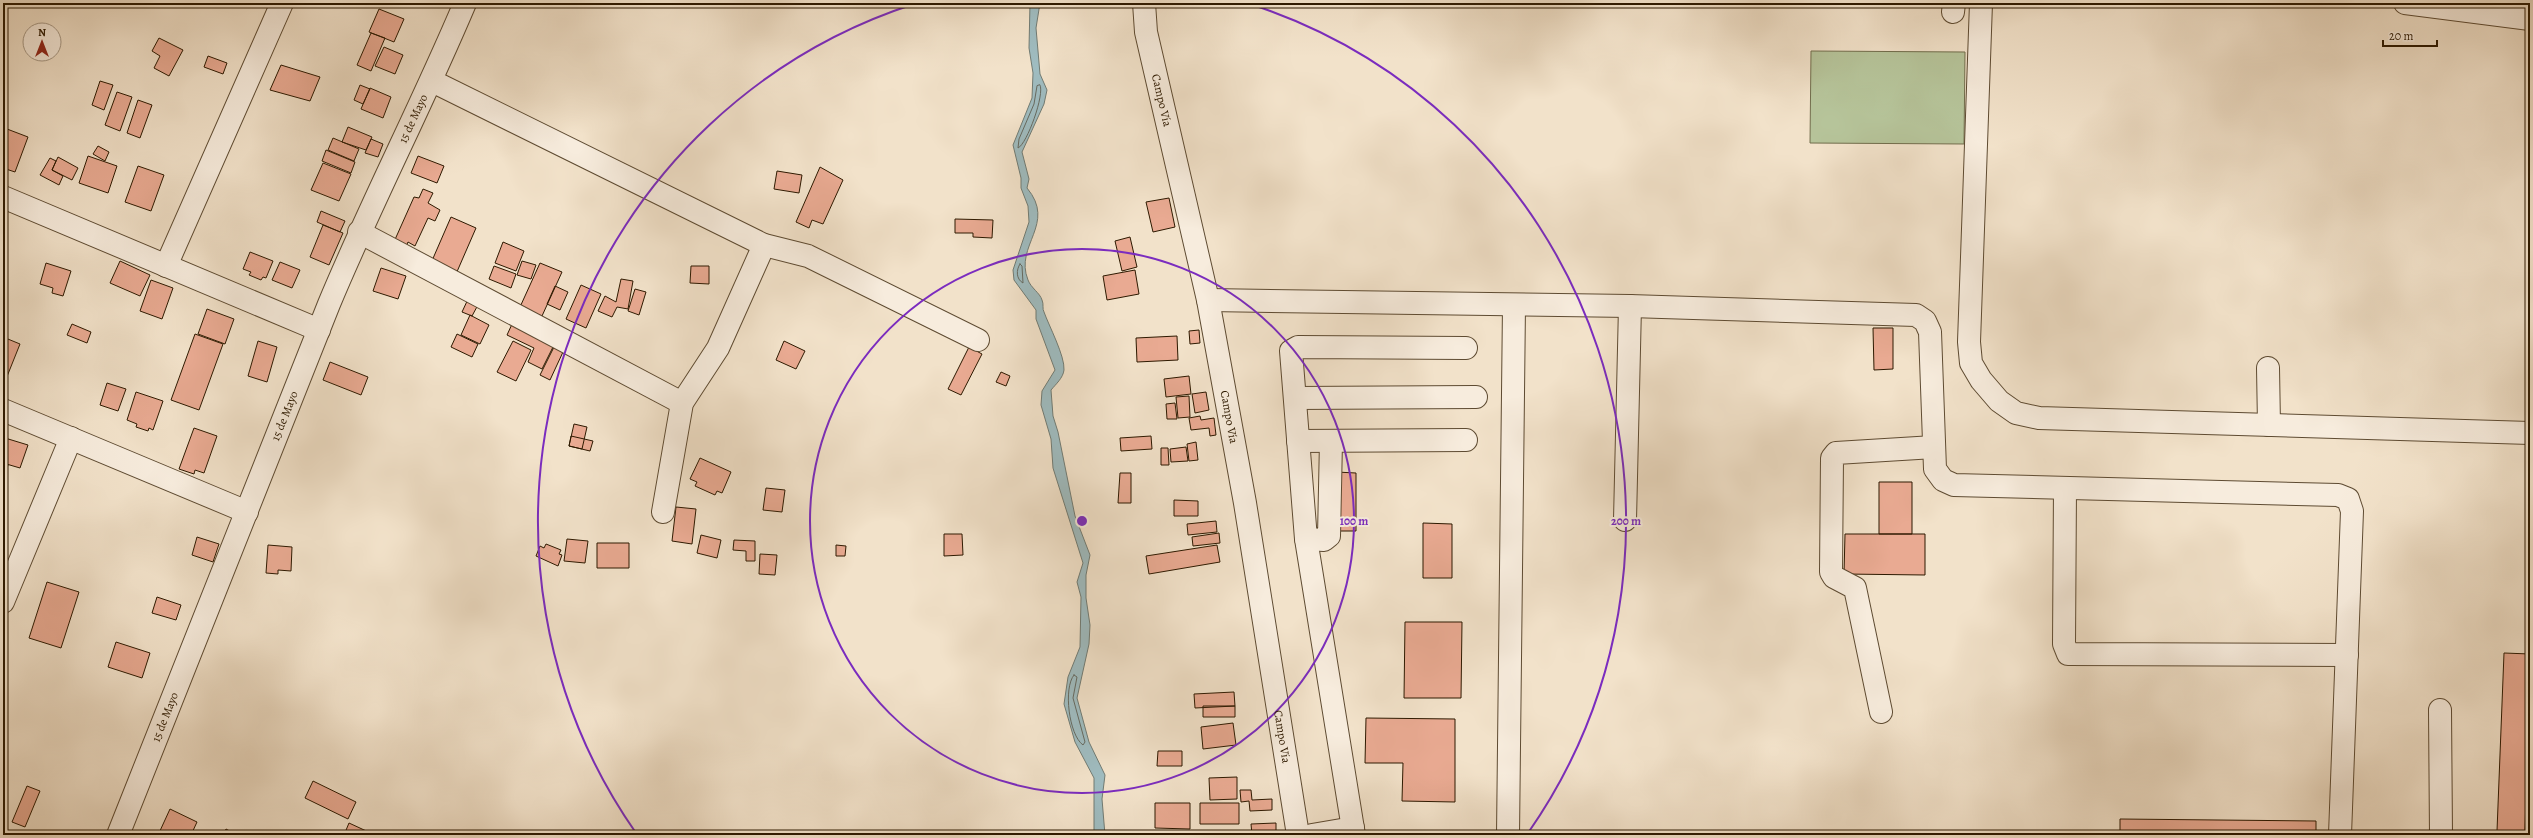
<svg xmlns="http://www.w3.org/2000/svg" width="2533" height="838" viewBox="0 0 2533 838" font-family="Alegreya,serif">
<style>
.green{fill:#b6c49a;stroke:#726e4d}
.water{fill:#9fbcc0;stroke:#717b73}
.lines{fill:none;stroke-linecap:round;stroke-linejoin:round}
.shore{stroke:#666a60;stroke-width:1}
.building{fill:#e9aa92;stroke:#2d1900}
.minor-casing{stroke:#5e4b32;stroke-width:24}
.minor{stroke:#f7ecdd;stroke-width:22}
.ring{fill:none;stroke:#7b2cbf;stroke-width:2}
.labels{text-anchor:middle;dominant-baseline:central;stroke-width:4;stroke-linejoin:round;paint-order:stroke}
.street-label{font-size:12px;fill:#2d1900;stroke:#f7ecdd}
.centre{fill:#7b2cbf;stroke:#f7ecdd;stroke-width:2}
.ring-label{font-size:12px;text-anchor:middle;font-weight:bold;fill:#7b2cbf;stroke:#f7ecdd;stroke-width:4;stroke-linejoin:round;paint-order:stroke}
</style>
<rect width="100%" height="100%" fill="#f2e2ca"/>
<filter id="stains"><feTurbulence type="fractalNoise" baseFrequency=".005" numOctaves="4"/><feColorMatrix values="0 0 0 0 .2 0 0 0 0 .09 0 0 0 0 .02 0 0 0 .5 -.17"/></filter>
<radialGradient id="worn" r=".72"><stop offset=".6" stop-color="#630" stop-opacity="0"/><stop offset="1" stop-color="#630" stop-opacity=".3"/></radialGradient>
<path class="green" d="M1811,51l154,1 -1,92 -154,-1z"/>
<path class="water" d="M1030,3h10l-4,25 4,46 7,16 -3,14 -22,48 7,27 -2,9c30,36 -13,57 1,92 3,8 12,13 14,20 2,4 0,9 2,12 5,14 21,44 20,58 -1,8 -8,14 -13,20l2,26 5,16 17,84 15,39 -4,20v23l4,27 -1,19 -12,54 12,44 16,33 -3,24 3,36h-11v-57l-19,-36 -11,-38 4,-27 12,-30 1,-50 -4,-15 6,-19 -30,-95 -2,-29 -10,-34 1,-14 13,-21 -19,-51v-9l-22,-30 -1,-10 16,-48 -1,-16 -7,-18v-10l-8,-33 19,-47 1,-25 -4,-25z"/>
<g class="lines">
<path class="shore" d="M1040,85c5,9 -13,59 -22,63l1,-9 15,-35 3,-18z
M1020,264l2,2 1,17c-7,-4 -7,-13 -3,-19z
M1074,675l3,2 -4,21 12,44 -2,3c-14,-10 -20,-57 -9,-70z"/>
</g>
<path class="building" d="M387,3h11l-2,3z
M379,9l25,10 -10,23 -25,-10z
M371,33l14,5 -14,33 -14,-6z
M159,38l24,12 -14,26 -15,-8 6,-12 -8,-5z
M384,47l19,8 -8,19 -20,-8z
M208,56l19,7 -4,11 -19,-7z
M281,65l39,12 -10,24 -40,-11z
M100,81l13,4 -9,25 -12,-5z
M360,85l10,4 -7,15 -9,-4z
M370,88l21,9 -8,21 -22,-9z
M117,92l15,5 -12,34 -15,-6z
M138,100l14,5 -12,33 -13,-5z
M348,127l24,10 -6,13 -24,-8z
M7,129l21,8 -13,35 -12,-4v-28z
M333,138l26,11 -5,12 -26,-11z
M371,139l12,5 -5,13 -13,-4z
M98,146l11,6 -4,9 -12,-7z
M326,150l29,12 -4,11 -29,-12z
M88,156l29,10 -9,27 -29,-10z
M418,156l26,10 -7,17 -26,-10z
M58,157l20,11 -6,12 -20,-10z
M50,158l6,3 -4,9 11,6 -4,9 -19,-10z
M323,163l28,11 -12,27 -28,-11z
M138,166l26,9 -13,36 -26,-9z
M820,167l23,13 -20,44 -11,-4 -3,8 -13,-6z
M777,171l25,4 -3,18 -25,-4z
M423,189l10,4 -5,10 12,7 -5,11 -7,-3 -13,28 -7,-4 -3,7 -12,-5 21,-47 5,1z
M1169,198l6,29 -22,5 -7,-30z
M321,211l24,10 -5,11 -23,-10z
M451,217l25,11 -20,46 -25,-11z
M955,219l38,1 -1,18 -19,-1v-4h-18z
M323,225l20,8 -14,32 -19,-8z
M1130,237l7,30 -15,4 -7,-30z
M503,242l21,9 -8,20 -21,-8z
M250,252l23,9 -7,17 -3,-1 -2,3 -12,-5 2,-3 -8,-3z
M120,261l30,14 -10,21 -30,-13z
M522,261l14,4 -5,14 -14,-4z
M280,262l20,8 -8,18 -20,-8z
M46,263l25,8 -8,25 -11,-3 1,-5 -13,-4z
M540,263l22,9 -20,44 -22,-9z
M494,266l22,8 -5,14 -22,-9z
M691,266h18v18l-19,-1z
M381,268l25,8 -8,23 -25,-8z
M1135,270l4,24 -32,6 -4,-24z
M621,279l12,2 -5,28 -11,-2 -5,10 -14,-6 7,-15 11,6z
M151,280l22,8 -11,31 -22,-8z
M581,285l20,9 -15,34 -20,-9z
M555,286l13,6 -8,18 -13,-6z
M635,289l11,3 -7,23 -11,-4z
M469,297l10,6 -7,13 -10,-4z
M207,309l27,10 -9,25 -27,-10z
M470,315l19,10 -9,19 -19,-9z
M513,322l42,21 -13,26 -14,-7 6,-14 -27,-13z
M72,324l19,8 -4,11 -20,-8z
M1873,328h20v41l-19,1z
M1199,330l1,13 -10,1 -1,-13z
M195,334l28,10 -24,66 -28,-10z
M457,334l21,10 -6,13 -21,-10z
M1177,336l1,24 -41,2 -1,-24z
M3,337l17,7 -16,40h-1z
M258,341l19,6 -10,35 -19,-6z
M513,341l18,9 -15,31 -19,-9z
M784,341l21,10 -9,18 -20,-9z
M554,347l9,5 -13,28 -10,-5z
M969,347l13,7 -21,41 -13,-6z
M330,362l38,15 -7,18 -38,-15z
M1001,372l9,4 -4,10 -10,-4z
M1189,376l2,18 -25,3 -2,-18z
M107,383l19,6 -8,22 -18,-6z
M136,392l27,9 -10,29 -4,-2 -1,3 -12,-4 1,-3 -10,-4z
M1206,392l3,18 -14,3 -3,-19z
M1189,396l1,21 -12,1 -2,-21z
M1175,403l2,16h-10l-1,-15z
M1200,416l1,4 13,-2 2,17 -6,1 -1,-8 -18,2 -2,-12z
M574,424l13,3 -5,22 -13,-3z
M194,428l23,8 -13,37 -9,-3 -1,4 -15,-5z
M571,436l22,5 -3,10 -21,-5z
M1151,436l1,13 -31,2 -1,-13z
M5,438l23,7 -8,23 -17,-5z
M1196,442l2,18 -9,1 -2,-17z
M1186,447l2,14 -17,1 -1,-13z
M1161,448h7l1,17h-8z
M700,458l31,14 -9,21 -5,-2 -2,4 -20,-9 2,-4 -7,-3z
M3,464l5,1 -5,17z
M1336,472l20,1v58h-20z
M1120,473h11v30h-13z
M1879,482h33v52h-33z
M766,488l19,2 -3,22 -19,-2z
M1174,500l24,1v15h-24z
M676,507l20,2 -4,35 -20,-3z
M1216,521l1,11 -29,3 -1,-11z
M1423,523l29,1v54h-29z
M1219,533l1,10 -27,3 -1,-9z
M944,534h18l1,21 -19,1z
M1845,534h80v41l-81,-1z
M701,535l20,5 -4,18 -20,-5z
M197,537l22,7 -6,18 -21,-7z
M567,539l21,2 -3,22 -21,-2z
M734,540l21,1v20h-9v-10l-13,-1z
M597,543h32v25h-32z
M546,544l15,6 -2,4 3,1 -4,11 -22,-10 4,-10 4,2z
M268,545l24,2 -1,24 -13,-1v4l-12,-1z
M836,545l10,1 -1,10h-9z
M1217,545l3,17 -71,12 -3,-18z
M760,554l17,1 -2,20 -16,-1z
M47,582l32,10 -18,56 -32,-10z
M157,597l24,8 -5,15 -24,-7z
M1405,622h57l-1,76h-57z
M116,642l34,11 -8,25 -34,-11z
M2504,653l26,1 -5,178 -28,-1z
M1234,692l1,14 -40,2 -1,-14z
M1203,706h32v11h-32z
M1366,718l89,1v83l-53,-1 1,-38h-38z
M1233,723l3,22 -33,4 -2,-22z
M1158,751h24v15h-25z
M1237,777v22l-27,1 -1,-22z
M313,781l43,21 -8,17 -43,-21z
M27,786l13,5 -15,36 -13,-5z
M1240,790h11l1,10 20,-1v11l-22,1 -1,-10 -8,1z
M1155,803h35v26l-35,-1z
M1200,803h39v21h-39z
M170,809l27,13 -6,13h-28l-4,-2z
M2120,819l196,2v14h-196z
M349,823l26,12h-31z
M1276,823v12h-24l-1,-11z
M226,829l11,6h-14z
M194,831l7,4h-9z
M1393,833l51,1v1h-51z"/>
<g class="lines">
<defs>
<g id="minor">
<path id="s1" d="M1144,3l2,29 62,268 37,203 53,332"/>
<path d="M1981,3l-12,339 2,21 10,17 18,21 17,12 23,5 491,15"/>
<path d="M2405,3l125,16"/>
<path d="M1953,12l1,-9"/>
<path d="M432,81l332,164 44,11 170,84"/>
<path d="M3,197l316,133"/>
<path d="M359,232l323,171"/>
<path d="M166,266l116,-263"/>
<path d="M1208,300l422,6 286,9 9,6 5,11 5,137 8,11 11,5 384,10 10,4 4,12 -12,324"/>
<path d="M2268,368l1,57"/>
<path d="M1295,398l181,-1"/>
<path d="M3,410l244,102"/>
<path d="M1298,441l168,-1"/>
<path d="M2065,488l-1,156 4,10 279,1"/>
<path d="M663,512l19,-109 36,-55 46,-103"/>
<path d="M1625,520l5,-214"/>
<path d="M1306,539l18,1 5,-4 2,-95"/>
<path d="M3,602l68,-164"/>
<path d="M2440,710l1,125"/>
<path d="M1881,712l-26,-124 -21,-11 -3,-5 1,-114 4,-5 98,-6"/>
<path id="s2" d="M118,835l211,-531c42,-101 93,-199 136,-301"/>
<path d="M1312,835l41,-7"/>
<path d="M1354,835l-48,-296 -15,-188 7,-4 168,1"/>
<path d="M1508,835l6,-530"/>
</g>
</defs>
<use href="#minor" class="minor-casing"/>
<use href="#minor" class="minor"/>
</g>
<g class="ring">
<circle cx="1082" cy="521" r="272"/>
<path d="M636 833A544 544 0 0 1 914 4M1250 4A544 544 0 0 1 1528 833"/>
</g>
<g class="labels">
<g class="street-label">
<text stroke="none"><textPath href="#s1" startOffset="99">Campo Vía</textPath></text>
<text stroke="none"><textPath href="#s2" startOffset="775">15 de Mayo</textPath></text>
<text stroke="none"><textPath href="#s2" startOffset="451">15 de Mayo</textPath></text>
<text stroke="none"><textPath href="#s1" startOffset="423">Campo Vía</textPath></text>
<text stroke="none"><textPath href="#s2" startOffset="127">15 de Mayo</textPath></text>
<text stroke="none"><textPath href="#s1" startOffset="747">Campo Vía</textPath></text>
</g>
</g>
<circle cx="1082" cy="521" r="6" class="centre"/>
<g class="ring-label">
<text x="1354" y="525">100 m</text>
<text x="1626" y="525">200 m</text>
</g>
<rect width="2533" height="838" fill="none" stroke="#f2e2ca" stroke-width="16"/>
<rect x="4" y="4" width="2525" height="830" fill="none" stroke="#2d1900" stroke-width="2"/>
<rect x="8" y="8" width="2517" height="822" fill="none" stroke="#2d1900"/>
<g transform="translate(42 42)"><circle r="19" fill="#f7ecdd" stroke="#a69885"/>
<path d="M0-3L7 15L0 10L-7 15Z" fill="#8f2418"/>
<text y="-6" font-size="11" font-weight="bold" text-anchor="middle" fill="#2d1900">N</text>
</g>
<path d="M2383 40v6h54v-6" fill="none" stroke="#2d1900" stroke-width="2"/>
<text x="2389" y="40" font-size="12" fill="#2d1900" stroke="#f7ecdd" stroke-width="3" paint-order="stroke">20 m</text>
<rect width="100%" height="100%" filter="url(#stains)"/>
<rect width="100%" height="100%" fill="url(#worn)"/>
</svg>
